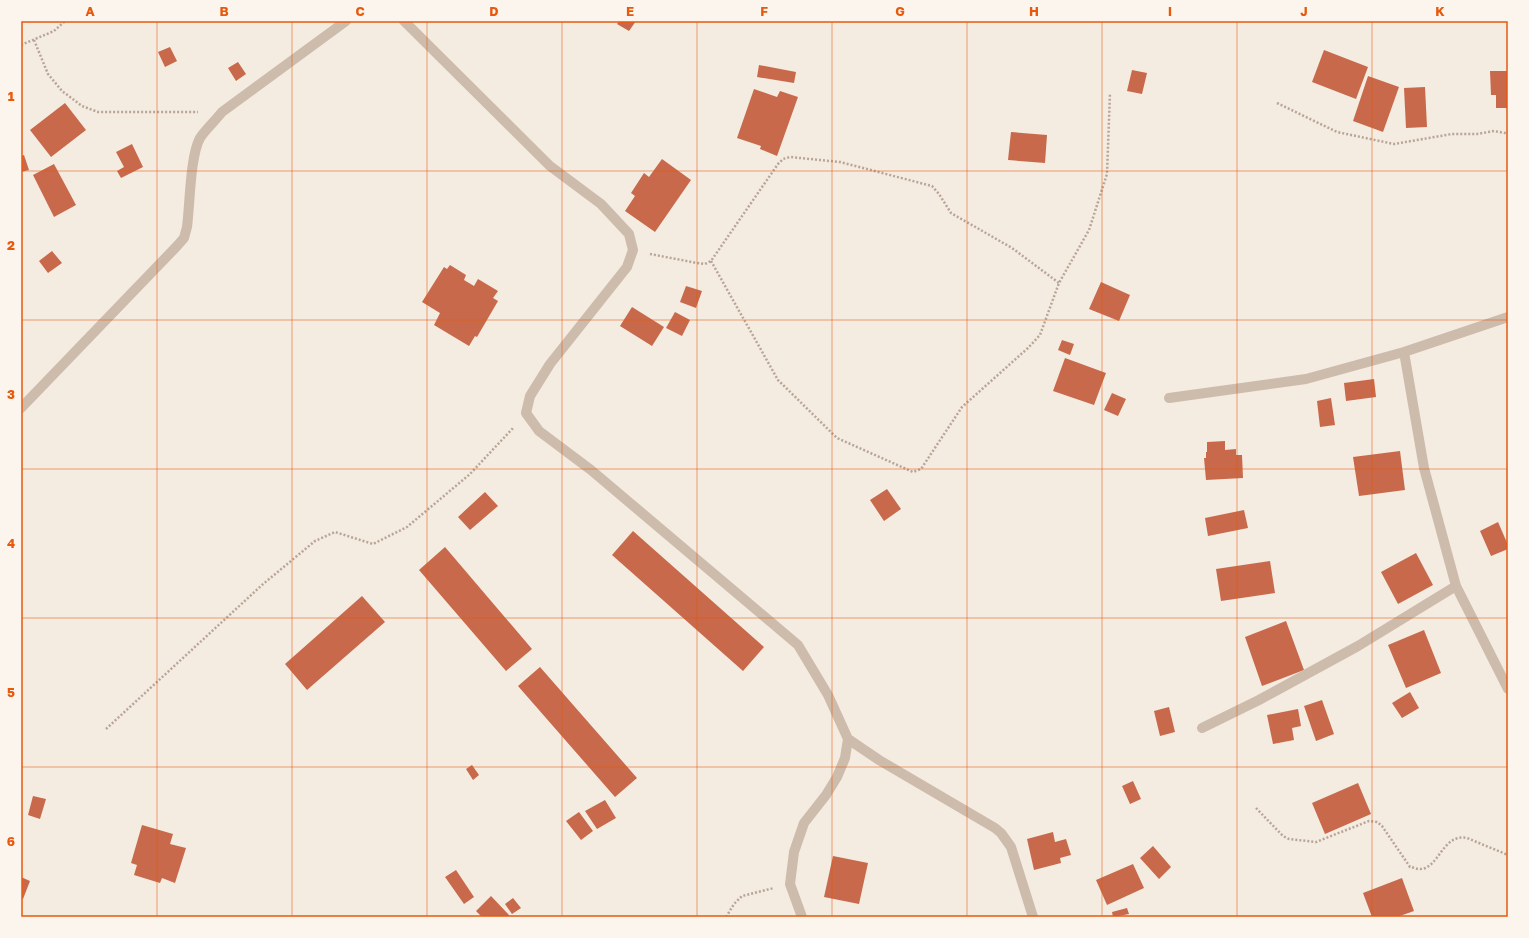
<svg xmlns="http://www.w3.org/2000/svg" width="1529" height="938" viewBox="0 0 1529 938" font-family="'Golos Text',sans-serif">
<style>
.building{fill:#c8694b}
.lines{fill:none;stroke-linecap:round;stroke-linejoin:round}
.path{stroke:#b9a596;stroke-width:2.5;stroke-dasharray:2 2;stroke-linecap:butt}
.minor{stroke:#cdbbac;stroke-width:10}
.grid{fill:none;stroke:#e8590c;stroke-width:1;stroke-opacity:0.55}
.neatline{fill:none;stroke:#e8590c;stroke-width:1.5}
.grid-label{font-size:13px;text-anchor:middle;font-weight:bold;fill:#e8590c}
</style>
<rect width="100%" height="100%" fill="#f4ebe1"/>
<path class="building" d="M619,21h17l-7,10 -12,-7z
M170,47l7,14 -12,6 -7,-15z
M1324,50l44,17 -12,32 -44,-17z
M238,62l8,12 -10,7 -8,-13z
M759,65l37,7 -2,11 -37,-6z
M1132,70l15,3 -5,21 -15,-3z
M1490,71h18v37h-12v-13h-5z
M1368,76l31,11 -16,45 -30,-11z
M1425,87l2,40 -21,1 -2,-40z
M754,89l23,8 3,-6 18,6 -21,59 -17,-7 1,-3 -24,-8z
M65,103l21,27 -35,27 -21,-27z
M1011,132l36,3 -2,28 -37,-3z
M132,144l11,23 -22,11 -4,-7 7,-4 -8,-15z
M24,155l5,15 -8,2v-16z
M662,159l29,21 -36,52 -30,-21 10,-15 -4,-3 13,-20 5,4z
M54,164l22,41 -22,12 -21,-42z
M52,251l10,12 -14,10 -9,-12z
M450,265l16,10 -2,5 10,6 4,-7 20,12 -5,7 5,3 -21,36 -2,-1 -6,10 -35,-21 6,-12 -18,-11 22,-35 3,2z
M1101,282l29,13 -11,26 -30,-12z
M686,286l16,5 -6,17 -16,-6z
M632,307l32,20 -12,19 -32,-20z
M675,312l15,8 -8,16 -16,-8z
M1062,340l12,4 -4,11 -12,-5z
M1065,358l41,15 -12,32 -41,-14z
M1374,379l2,18 -30,4 -2,-18z
M1112,393l14,6 -8,17 -14,-6z
M1331,398l4,27 -15,2 -3,-26z
M1225,441v9l11,-1v6h6l1,23 -37,2 -2,-22h2v-6h1v-10z
M1400,451l5,39 -46,6 -6,-39z
M887,489l14,20 -17,12 -14,-21z
M485,492l13,14 -28,24 -12,-13z
M1244,510l4,18 -40,8 -3,-18z
M1498,522l10,23v4l-17,7 -11,-25z
M633,531l131,116 -21,24 -131,-116z
M445,547l87,102 -26,22 -87,-101z
M1416,553l17,32 -35,19 -17,-32z
M1270,561l5,32 -54,8 -5,-32z
M362,596l23,26 -78,68 -22,-26z
M1286,621l18,49 -42,16 -17,-49z
M1424,630l17,43 -35,15 -18,-43z
M540,667l97,111 -22,19 -97,-111z
M1410,692l9,16 -17,10 -10,-15z
M1322,700l12,34 -18,7 -12,-35z
M1169,707l6,25 -15,4 -6,-25z
M1298,709l3,17 -9,2 2,12 -21,4 -6,-29z
M472,765l7,10 -6,5 -7,-11z
M1133,781l8,18 -11,5 -8,-18z
M1358,783l13,31 -46,20 -13,-31z
M33,796l13,3 -6,20 -12,-4z
M605,800l11,18 -19,11 -12,-18z
M579,812l14,19 -12,9 -15,-19z
M142,825l31,9 -3,10 16,4 -11,35 -13,-5 -2,5 -26,-8 3,-10 -6,-2z
M1053,832l2,10 11,-3 5,16 -11,3 1,5 -27,7 -7,-31z
M1153,846l18,21 -12,12 -19,-21z
M833,856l35,7 -9,41 -35,-7z
M1133,864l11,24 -37,17 -11,-25z
M456,870l18,27 -10,7 -19,-27z
M21,877l9,4 -7,18 -2,-1z
M1402,878l12,33 -17,6h-25l-9,-24z
M491,896l18,19 -1,2h-26l-6,-6z
M513,898l8,10 -9,6 -7,-10z
M1127,908l2,6 -16,3 -1,-5z"/>
<g class="lines">
<path class="path" d="M34,40l14,34 14,17 20,15 16,6h100
M21,45l33,-14 11,-10
M1277,103l60,29 57,12 58,-10h25l17,-3 11,2 3,2
M650,254l47,9 8,1 6,-3 67,-97 5,-5 7,-2 50,5 92,24 7,8 12,19 61,35 47,35
M711,261l67,119 59,58 76,34 8,-3 41,-62 66,-59 12,-13 19,-52 30,-53 18,-56 3,-81
M106,729l156,-144 53,-44 20,-9 38,12 34,-17 63,-53 44,-47
M1256,808l27,28 6,3 27,3 53,-21 8,1 5,4 28,41c3,0 6,2 9,2 20,1 23,-36 48,-31l41,17
M726,917l8,-13 8,-8 32,-8"/>
<path class="minor" d="M404,21l146,145 51,38 28,30 4,16 -6,17 -77,97 -20,32 -4,17 13,18 52,39 207,175 30,50 20,44 -3,19 -8,19 -11,18 -22,28 -10,29 -4,32 12,33
M1404,352l20,116 32,118 52,103
M1169,398l137,-19 98,-27 104,-35
M21,408l156,-162 7,-8 3,-11c3,-22 3,-71 13,-89 6,-9 15,-17 22,-26l124,-91
M1202,728l57,-28 99,-54 98,-60
M848,739l31,21 116,68 6,5 10,14 22,70"/>
</g>
<path class="grid" d="M157,21v896M292,21v896M427,21v896M562,21v896M697,21v896M832,21v896M967,21v896M1102,21v896M1237,21v896M1372,21v896M21,171h1487M21,320h1487M21,469h1487M21,618h1487M21,767h1487"/>
<rect width="1529" height="938" fill="none" stroke="#fbf5ee" stroke-width="44"/>
<rect x="22" y="22" width="1485" height="894" class="neatline"/>
<g class="grid-label">
<text x="90" y="16">A</text>
<text x="224" y="16">B</text>
<text x="360" y="16">C</text>
<text x="494" y="16">D</text>
<text x="630" y="16">E</text>
<text x="764" y="16">F</text>
<text x="900" y="16">G</text>
<text x="1034" y="16">H</text>
<text x="1170" y="16">I</text>
<text x="1304" y="16">J</text>
<text x="1440" y="16">K</text>
<text x="11" y="101">1</text>
<text x="11" y="250">2</text>
<text x="11" y="399">3</text>
<text x="11" y="548">4</text>
<text x="11" y="697">5</text>
<text x="11" y="846">6</text>
</g>
</svg>
